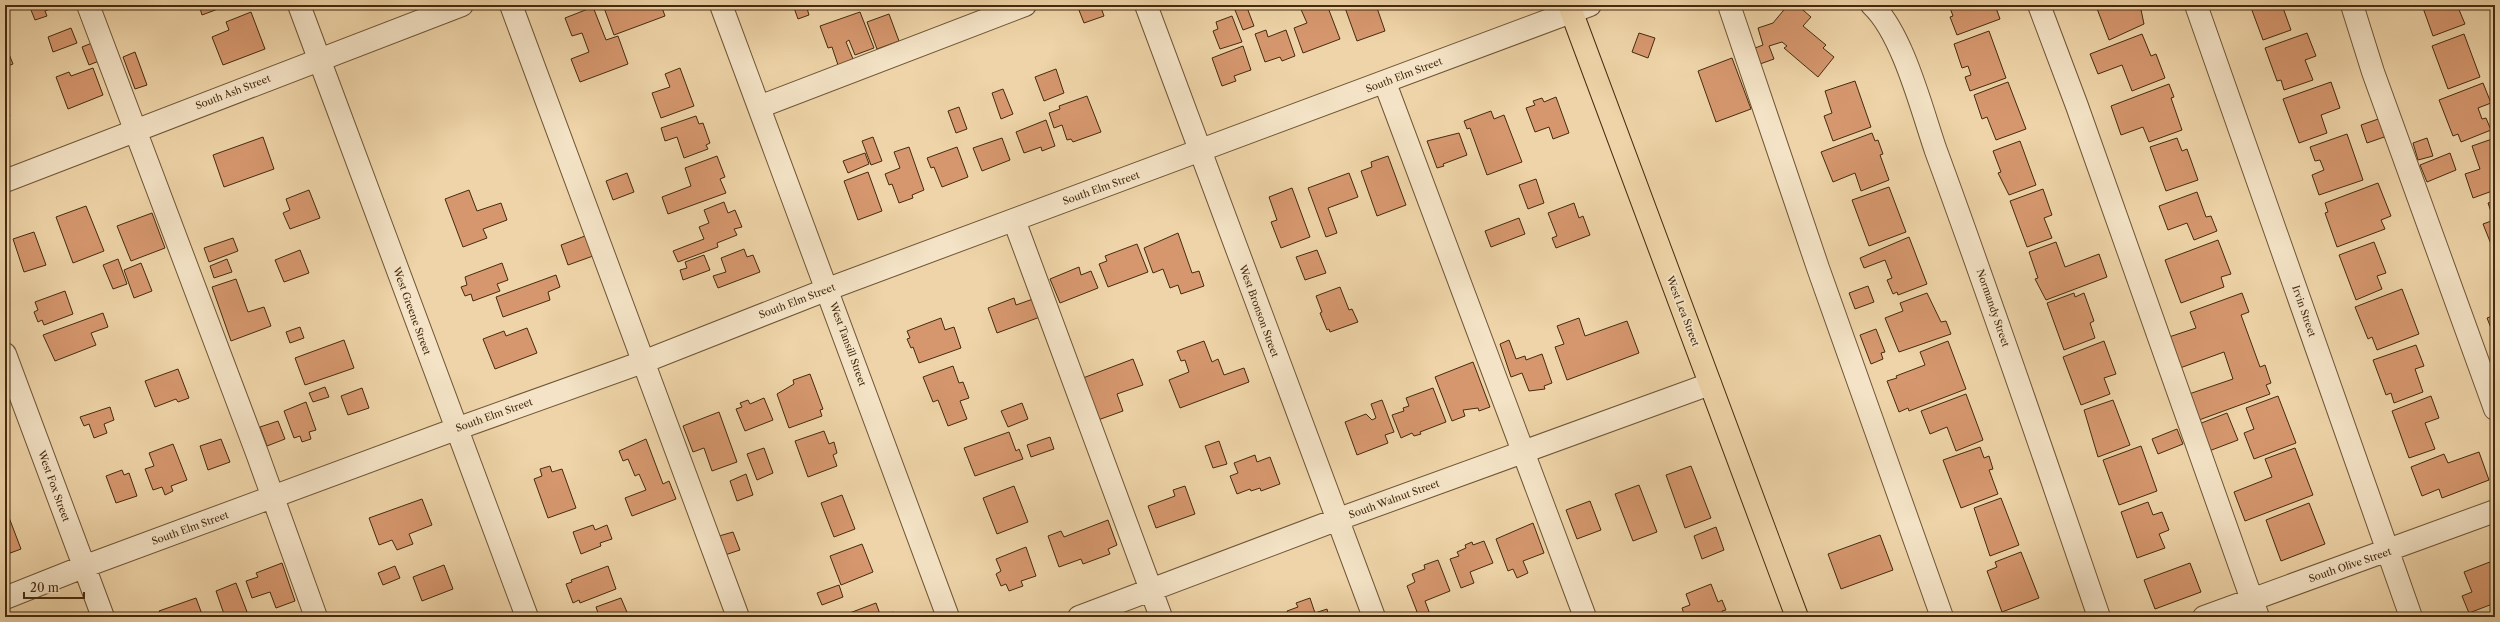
<svg xmlns="http://www.w3.org/2000/svg" width="2500" height="622" viewBox="0 0 2500 622" font-family="'Libre Caslon Text',serif">
<style>
.building{fill:#d6976e;stroke:#452b0f}
.lines{fill:none;stroke-linecap:round;stroke-linejoin:round}
.minor-casing{stroke:#6f5535;stroke-width:24}
.major-casing{stroke:#452b0f;stroke-width:24}
.minor{stroke:#f4e3c6;stroke-width:22}
.major{stroke:#eed4a8;stroke-width:22}
.labels{text-anchor:middle;dominant-baseline:central;stroke-width:3.5;stroke-linejoin:round;paint-order:stroke}
.street-label{font-size:10px;fill:#452b0f;stroke:#f4e3c6}
</style>
<rect width="100%" height="100%" fill="#eed4a8"/>
<filter id="stains"><feTurbulence type="fractalNoise" baseFrequency=".005" numOctaves="4"/><feColorMatrix values="0 0 0 0 .2 0 0 0 0 .09 0 0 0 0 .02 0 0 0 .5 -.17"/></filter>
<radialGradient id="worn" r=".72"><stop offset=".6" stop-color="#630" stop-opacity="0"/><stop offset="1" stop-color="#630" stop-opacity=".3"/></radialGradient>
<path class="building" d="M29,5h26l1,2 -11,4 2,5 -12,4z
M199,5h27v1l-24,9z
M603,5h58l4,11 -51,19z
M793,5h13l3,10 -11,4z
M1077,5h23l4,11 -20,7z
M1233,5h13l8,21 -11,4z
M1299,5h28l13,34 -37,14 -9,-25 13,-5z
M1344,5h32l9,26 -28,10z
M1788,5h9l14,12 -8,9 23,19 -3,3 11,9 -16,20 -34,-29 3,-2 -5,-4 -13,4 5,13 -14,5 -5,-16 8,-3 -5,-17 15,-5z
M1949,5h46l5,14 -43,16 -7,-18 3,-1z
M2100,5h40l4,19 -35,16 -13,-34z
M2250,5h32l9,25 -28,10z
M2422,5h35l8,19 -32,12z
M593,7l13,33 12,-4 10,28 -48,18 -9,-23 18,-7 -7,-19 -10,3 -7,-18z
M251,12l14,37 -42,16 -11,-28 17,-7 -3,-8z
M860,12l14,36 -19,7 -6,-15 -3,2 7,17 -15,6 -6,-18 -4,1 -8,-22z
M889,14l10,27 -22,8 -10,-27z
M1232,16l10,26 -22,7 -7,-18 5,-2 -2,-7z
M71,28l6,15 -24,9 -5,-15z
M1266,30l2,7 18,-7 9,26 -13,5 -2,-4 -15,5 -10,-28z
M1989,31l17,47 -36,13 -5,-14 6,-2 -3,-9 -6,2 -8,-24z
M1639,33l16,5 -7,20 -16,-6z
M2307,33l9,23 -11,4 8,20 -29,10 -3,-10 -4,1 -12,-33z
M2142,34l9,22 5,-2 9,24 -33,13 -10,-26 -24,9 -8,-20z
M2464,34l16,43 -32,12 -16,-43z
M92,43l7,18 -10,4 -7,-18z
M1243,46l8,24 -17,6 2,5 -14,5 -10,-28z
M5,49h2l6,15 -8,3z
M135,52l12,33 -12,4 -12,-32z
M1732,58l19,51 -35,13 -18,-51z
M93,68l10,27 -35,14 -12,-32 13,-5 2,4z
M680,68l14,38 -33,12 -9,-25 18,-6 -5,-13z
M1056,69l8,24 -20,8 -9,-24z
M1855,81l16,46 -38,14 -9,-25 8,-3 -7,-22z
M2008,82l18,47 -30,11 -9,-23 -5,2 -8,-24z
M2331,82l9,26 -19,7 6,18 -28,10 -16,-44z
M2483,83l8,20 -13,5 4,11 4,-1 5,12 -30,12 -3,-8 -5,2 -14,-36z
M2169,84l5,13 -3,1 11,32 -33,12 -6,-15 -22,8 -10,-29z
M1003,89l10,25 -12,5 -9,-26z
M1087,96l14,36 -28,10 -2,-3 -4,1 -5,-15 -8,3 -5,-15 11,-4 -1,-3z
M1556,97l13,36 -16,6 -4,-12 -14,5 -9,-24 9,-3 -2,-4 9,-3 2,4z
M5,103l5,13 -5,2z
M959,107l8,22 -11,4 -8,-22z
M1491,111l3,8 10,-4 18,47 -35,13 -17,-47 -3,1 -3,-8z
M696,116l3,8 4,-1 7,20 -4,2 2,4 -24,9 -7,-21 -12,4 -4,-13z
M2384,117l6,18 -23,8 -6,-18z
M1046,120l9,26 -13,5 -1,-4 -17,6 -8,-21z
M1459,133l8,22 -24,9 1,2 -7,2 -10,-27z
M1872,133l3,8 3,-1 5,14 -3,1 9,25 -28,11 -6,-18 -22,9 -12,-30z
M2347,134l16,46 -44,15 -7,-20 12,-5 -4,-10 -5,1 -5,-14z
M263,137l11,32 -50,18 -11,-32z
M873,137l9,24 -11,4 -9,-24z
M1002,138l8,22 -28,11 -9,-23z
M2177,138l5,13 5,-2 11,31 -32,11 -16,-44z
M2427,138l6,18 -15,4 -5,-17z
M2495,138v52l-22,8 -8,-24 15,-5 -8,-23z
M2020,141l16,44 -27,10 -11,-22 3,-1 -8,-21z
M909,147l15,43 -12,5 1,3 -14,5 -7,-19 -3,1 -4,-11 15,-6 -6,-16z
M957,147l11,30 -26,10 -8,-20 -3,1 -4,-10z
M865,153l4,11 -21,9 -5,-12z
M2450,153l6,17 -29,12 -7,-17z
M717,156l8,21 -5,2 6,14 -58,21 -6,-17 29,-11 -6,-18z
M1388,156l18,49 -29,11 -16,-45 11,-4 -1,-5z
M868,172l14,39 -24,9 -14,-39z
M627,173l7,19 -21,8 -7,-19z
M1349,173l9,24 -30,11 9,25 -11,4 -18,-49z
M1536,179l8,24 -16,6 -9,-24z
M2378,183l13,33 -10,4 4,9 -48,18 -12,-34 3,-1 -3,-9z
M1889,187l17,45 -37,14 -17,-46z
M1292,188l18,49 -29,11 -10,-26 6,-2 -8,-23z
M2043,189l9,26 -8,3 8,20 -25,9 -17,-46z
M309,190l11,28 -30,11 -7,-16 7,-3 -4,-11z
M469,190l8,21 24,-8 6,17 -24,9 4,9 -24,9 -18,-48z
M2197,192l9,25 5,-1 6,15 -23,9 -7,-17 -19,7 -9,-24z
M2495,201v42l-4,1 -8,-20 11,-4 -6,-17z
M724,202l4,11 7,-3 7,17 -8,2 3,6 -20,8 1,4 -40,15 -5,-11 31,-12 -5,-12 10,-4 -5,-13z
M1574,203l5,15 4,-2 7,19 -34,13 -4,-10 5,-2 -9,-23z
M86,206l18,45 -31,12 -17,-46z
M152,213l13,35 -34,13 -14,-35z
M1519,218l6,16 -34,13 -6,-16z
M34,232l12,33 -22,7 -11,-33z
M1178,233l14,40 7,-2 5,15 -23,8 -3,-9 -8,3 -7,-19 -10,4 -9,-25z
M585,236l8,20 -25,9 -7,-20z
M1909,237l18,47 -29,11 -1,-3 -4,2 -6,-14 5,-2 -7,-18 -21,8 -4,-10z
M233,238l5,13 -29,11 -5,-14z
M2218,240l13,34 -10,3 3,10 -43,16 -16,-43z
M2056,242l9,25 34,-13 8,23 -61,23 -11,-21 3,-1 -9,-26z
M2374,242l12,31 -9,3 5,13 -26,11 -17,-45z
M1137,244l11,28 -40,15 -9,-23 8,-3 -2,-5z
M744,249l3,8 6,-2 7,17 -42,16 -5,-12 13,-4 -5,-14z
M300,250l9,23 -25,9 -9,-22z
M1317,250l9,23 -21,7 -9,-23z
M704,255l6,15 -27,10 -3,-10 7,-2 -2,-6z
M118,259l9,25 -14,5 -10,-24z
M227,259l5,13 -18,6 -4,-12z
M141,263l11,28 -18,7 -10,-28z
M502,263l6,17 -11,4 3,7 -27,10 -2,-7 -6,2 -4,-9 6,-2 -2,-8z
M1079,267l2,8 10,-4 7,17 -38,15 -10,-24z
M556,275l4,12 -12,5 2,8 -47,17 -7,-20z
M236,279l12,33 16,-5 7,19 -40,15 -19,-54z
M1868,286l6,16 -19,7 -6,-16z
M1340,287l9,23 3,-1 6,13 -28,10 -1,-3 -2,1 -7,-17 2,-1 -6,-16z
M2402,289l17,45 -42,16 -5,-13 -4,2 -13,-32z
M65,291l8,23 -29,11 -2,-5 -4,2 -4,-10 4,-2 -3,-8z
M1927,293l14,29 5,-1 5,13 -52,18 -14,-34 18,-7 -3,-8z
M2074,293l1,4 9,-4 10,28 -4,2 5,15 -31,12 -17,-47z
M2242,293l7,19 -8,3 19,52 5,-2 6,18 -5,2 4,9 -71,26 -10,-26 44,-15 -9,-27 -44,16 -11,-31 27,-9 -6,-16z
M1014,298l2,7 17,-6 7,18 -43,16 -9,-25z
M103,313l5,14 -17,6 5,12 -41,16 -12,-26z
M2495,315v23l-8,-20z
M941,318l4,12 9,-3 7,21 -42,15 -6,-16 -2,1 -4,-9 3,-1 -3,-7z
M1579,318l6,18 42,-15 12,32 -72,27 -12,-33 9,-3 -7,-18z
M300,327l4,11 -14,5 -4,-11z
M527,328l10,25 -42,16 -12,-30 21,-8 2,5z
M1876,329l9,23 -4,1 2,6 -12,5 -11,-29z
M344,340l10,28 -49,17 -10,-27z
M1509,340l7,19 9,-3 1,4 16,-6 10,29 -8,3 1,3 -16,2 -7,-18 -11,4 -11,-33z
M1204,341l8,21 6,-3 6,16 20,-7 5,14 -69,26 -11,-28 20,-8 -4,-12 -4,1 -4,-10z
M1948,341l18,48 -57,22 -1,-3 -9,4 -12,-31 10,-3 -1,-2 29,-11 -5,-13z
M2104,341l12,33 -12,4 6,16 -29,11 -18,-48z
M2416,345l8,21 -9,3 8,23 -29,11 -3,-10 -5,2 -13,-35z
M1133,359l10,26 -26,9 6,17 -25,9 -15,-42z
M1473,362l17,45 -11,4 -1,-3 -15,2 2,6 -13,5 -17,-44z
M953,366l6,17 4,-1 6,16 -9,3 7,18 -19,7 -10,-26 -5,2 -10,-25z
M178,369l11,29 -11,4 -2,-3 -21,8 -10,-26z
M810,374l13,35 -3,1 2,6 -33,12 -12,-34 17,-10 -1,-4z
M325,387l4,10 -16,5 -4,-9z
M362,388l7,20 -21,7 -7,-19z
M1433,388l13,34 -26,10 1,2 -7,2 -2,-3 -11,5 -9,-23 12,-4 -1,-3 6,-2 -3,-8z
M1966,394l17,46 -27,11 -9,-24 -17,7 -9,-23z
M2278,396l18,47 -42,16 -10,-26 10,-4 -8,-21z
M2431,396l8,22 -14,5 10,26 -26,9 -17,-47z
M764,398l9,22 -28,11 -9,-22 6,-2 -2,-4 8,-3 2,4z
M1382,400l12,32 -9,3 3,8 -31,12 -12,-33 21,-8 6,6 4,-2 -5,-14z
M2113,400l17,45 -32,12 -14,-47z
M306,402l10,28 -7,2 2,7 -9,3 -2,-6 -6,2 -10,-27z
M1022,403l6,16 -20,8 -7,-16z
M110,407l4,13 -10,4 3,9 -13,5 -5,-14 -5,2 -4,-9z
M719,412l18,50 -25,9 -8,-23 -11,4 -10,-26z
M2227,413l11,27 -29,11 -10,-27z
M278,421l7,18 -18,7 -7,-19z
M2177,429l6,15 -25,10 -6,-15z
M824,431l5,13 5,-2 3,11 -4,2 4,11 -29,11 -13,-36z
M1009,432l7,19 3,-2 4,10 -48,17 -11,-28z
M1050,437l4,12 -23,8 -4,-12z
M221,439l9,23 -22,8 -8,-24z
M646,439l17,45 6,-3 7,18 -44,17 -7,-18 21,-8 -7,-16 -4,2 -7,-17 -5,2 -4,-10z
M1219,441l8,23 -14,4 -8,-22z
M173,444l14,36 -16,6 2,5 -8,4 -3,-8 -9,3 -8,-21 9,-3 -5,-13z
M2141,446l16,45 -38,14 -16,-45z
M1980,447l4,11 5,-2 4,13 -4,1 9,24 -37,14 -18,-48z
M764,448l9,25 -16,7 -10,-26z
M2295,448l18,47 -68,26 -11,-29 38,-15 -7,-18z
M2479,452l10,28 -47,18 -3,-9 -17,7 -11,-29 33,-13 4,9z
M1255,455l2,7 13,-5 10,27 -19,7 -1,-3 -9,3 -1,-2 -13,5 -7,-18 8,-3 -4,-10z
M550,466l2,6 10,-3 14,39 -28,10 -14,-39 8,-3 -2,-7z
M1691,466l20,52 -26,10 -19,-53z
M122,470l2,5 5,-2 8,23 -21,7 -10,-27z
M746,474l7,21 -16,6 -7,-20z
M1639,485l18,47 -24,9 -18,-47z
M1014,486l14,36 -31,12 -14,-36z
M1185,486l10,28 -39,14 -8,-22 27,-10 -2,-6z
M842,495l13,34 -21,8 -13,-34z
M2001,498l18,47 -29,11 -16,-48z
M422,499l10,26 -23,9 4,10 -16,6 -5,-10 -13,5 -10,-27z
M1590,501l11,29 -24,9 -11,-29z
M2148,502l5,13 9,-3 7,18 -10,4 6,14 -28,10 -16,-46z
M2309,503l16,41 -44,17 -15,-41z
M5,507l16,42 -16,6z
M1108,520l9,25 -9,4 2,5 -27,10 -2,-5 -22,8 -11,-31 13,-5 3,6z
M1533,523l11,30 -21,8 5,12 -11,5 -4,-9 -5,2 -12,-32z
M593,525l2,5 12,-5 5,14 -12,4 1,3 -20,8 -8,-22z
M1716,527l8,23 -22,9 -8,-23z
M733,532l7,18 -15,5 -6,-19z
M1880,535l13,35 -52,19 -13,-35z
M1484,541l9,22 -23,9 4,11 -13,5 -11,-29 9,-3 -2,-4 9,-4 -1,-3 7,-3 1,3z
M862,544l11,28 -32,13 -11,-29z
M1026,547l10,29 -15,5 2,5 -14,5 -3,-7 -5,2 -5,-12 5,-3 -5,-12z
M2021,552l18,46 -37,14 -15,-41 10,-4 -2,-5z
M1438,560l12,31 -25,10 6,16h-12l-12,-31 8,-4 -3,-8 13,-5 -1,-4z
M2495,560v43l-26,10 -7,-17 10,-4 -8,-20z
M282,563l13,38 -19,7 -6,-16 -18,6 -6,-17 12,-4 -2,-4z
M2190,563l11,29 -46,17 -11,-29z
M444,565l9,24 -31,12 -9,-24z
M395,566l5,12 -17,7 -5,-12z
M608,566l8,23 -36,14 -1,-3 -6,3 -7,-19 6,-2 -1,-2z
M236,583l13,34h-24l-9,-26z
M1711,584l7,18 4,-2 4,10 -4,1 2,6h-39l-3,-9 8,-3 -4,-11z
M839,585l4,12 -21,8 -5,-12z
M196,598l7,19h-41l-3,-6z
M621,598l8,19h-41l10,-4 -2,-6z
M1310,598l5,15 12,-4 2,8h-40l-2,-6 11,-4 -2,-4z
M876,603l5,14h-42z
M2495,611v6h-15z
M893,612l2,5h-14z
M1259,613l1,2 7,-2 2,4h-16l-1,-2z"/>
<g class="lines">
<defs>
<path id="minor" d="M88,5l169,448 59,164
M299,5l228,612
M511,5l227,612
M721,5l227,612
M1146,5l228,612
M1729,5l89,263 124,349
M1872,5c31,29 50,106 64,146 57,155 110,311 163,466
M2039,5l38,101 181,511
M2196,5l215,612
M2352,5l21,67 122,337
M1385,83l200,534
M759,107l266,-102
M5,181l457,-176
M1014,220l147,397
M5,354l98,263
M5,598l78,-31 373,-138 187,-67 185,-73 762,-284
M1079,617l257,-97 374,-136
M2204,617l291,-106"/>
<path id="major" d="M1569,5l228,612"/>
</defs>
<use href="#minor" class="minor-casing"/>
<use href="#major" class="major-casing"/>
<use href="#minor" class="minor"/>
<use href="#major" class="major"/>
</g>
<g class="labels">
<g class="street-label">
<text transform="translate(1404 75) rotate(-21)">South Elm Street</text>
<text transform="translate(233 92) rotate(-21)">South Ash Street</text>
<text transform="translate(1101 188) rotate(-20)">South Elm Street</text>
<text transform="translate(797 301) rotate(-21)">South Elm Street</text>
<text transform="translate(1993 308) rotate(71)">Normandy Street</text>
<text transform="translate(412 311) rotate(70)">West Greene Street</text>
<text transform="translate(1259 311) rotate(70)">West Bronson Street</text>
<text transform="translate(1683 311) rotate(69)">West Lea Street</text>
<text transform="translate(2304 311) rotate(71)">Irvin Street</text>
<text transform="translate(848 344) rotate(70)">West Tansill Street</text>
<text transform="translate(494 415) rotate(-20)">South Elm Street</text>
<text transform="translate(54 486) rotate(70)">West Fox Street</text>
<text transform="translate(1394 499) rotate(-20)">South Walnut Street</text>
<text transform="translate(190 528) rotate(-20)">South Elm Street</text>
<text transform="translate(2350 565) rotate(-19)">South Olive Street</text>
</g>
</g>
<rect width="2500" height="622" fill="none" stroke="#eed4a8" stroke-width="20"/>
<rect x="6" y="6" width="2488" height="610" fill="none" stroke="#452b0f" stroke-width="2"/>
<rect x="10" y="10" width="2480" height="602" fill="none" stroke="#452b0f"/>
<path d="M24 592v6h60v-6" fill="none" stroke="#452b0f" stroke-width="2"/>
<text x="30" y="592" font-size="12" fill="#452b0f" stroke="#f4e3c6" stroke-width="3" paint-order="stroke">20 m</text>
<rect width="100%" height="100%" filter="url(#stains)"/>
<rect width="100%" height="100%" fill="url(#worn)"/>
</svg>
